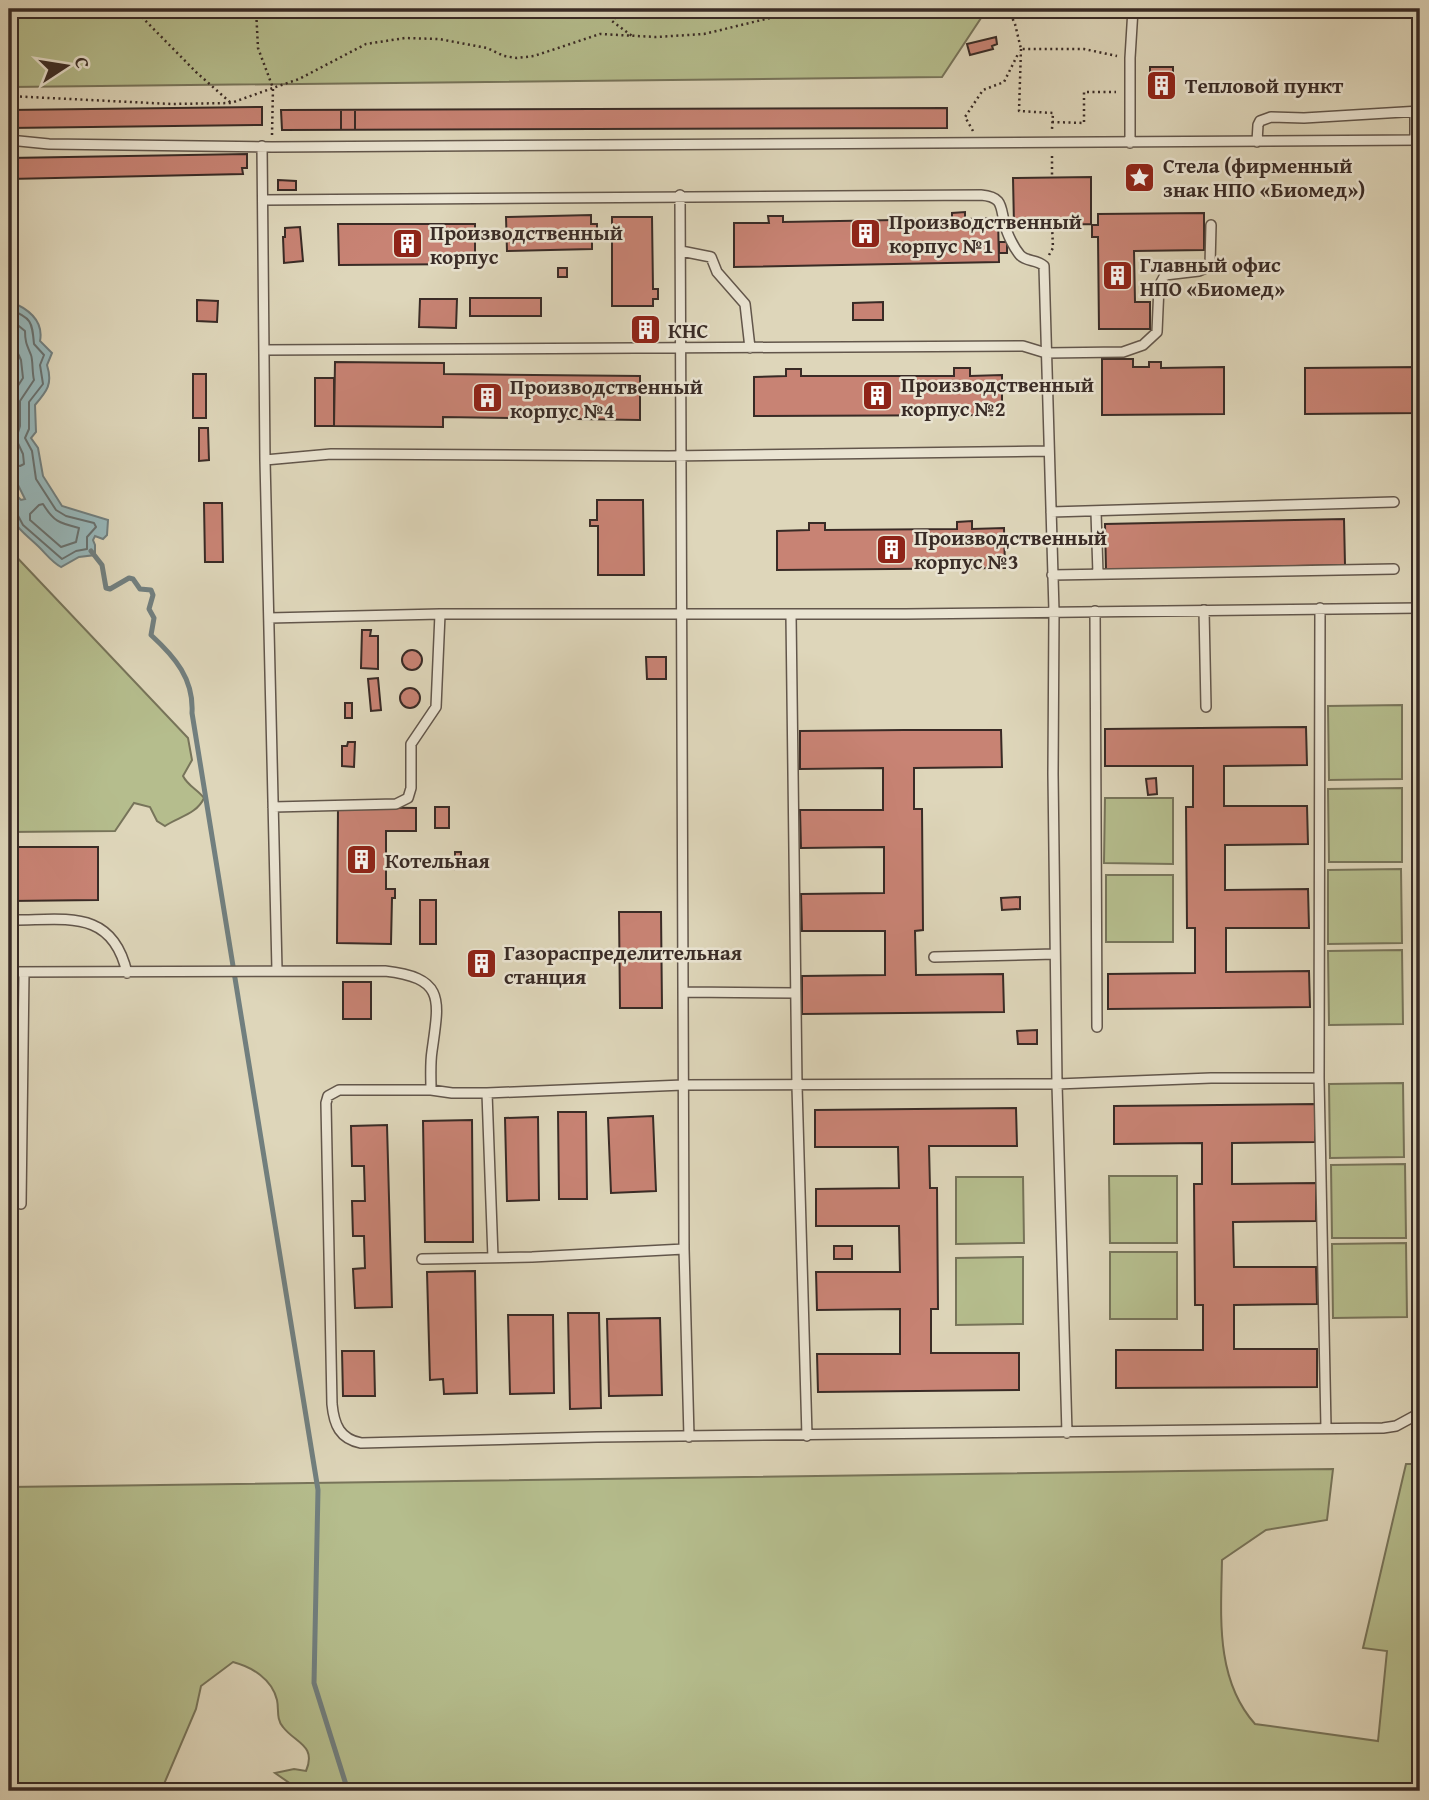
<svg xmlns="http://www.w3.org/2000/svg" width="1429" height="1800" viewBox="0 0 1429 1800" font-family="'Gentium Book Plus',serif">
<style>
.green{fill:#b5bd8d;stroke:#77745a;stroke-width:2}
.water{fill:#97b7ba;stroke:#717f7f;stroke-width:2}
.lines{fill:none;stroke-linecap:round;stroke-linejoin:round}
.shore{stroke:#687170;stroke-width:2}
.stream{stroke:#717f7f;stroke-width:5}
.building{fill:#c88374;stroke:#392b26;stroke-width:2}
.service-casing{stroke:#62564b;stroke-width:12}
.path{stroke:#392b26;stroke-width:2.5;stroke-dasharray:2 3.5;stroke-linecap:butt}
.service{stroke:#eae4d2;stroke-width:9}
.labels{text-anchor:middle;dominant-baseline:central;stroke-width:5;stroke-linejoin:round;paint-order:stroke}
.poi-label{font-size:21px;font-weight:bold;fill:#392b26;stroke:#eae4d2;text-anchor:start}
</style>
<rect width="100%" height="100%" fill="#ded6ba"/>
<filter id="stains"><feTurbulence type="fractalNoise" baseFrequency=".00286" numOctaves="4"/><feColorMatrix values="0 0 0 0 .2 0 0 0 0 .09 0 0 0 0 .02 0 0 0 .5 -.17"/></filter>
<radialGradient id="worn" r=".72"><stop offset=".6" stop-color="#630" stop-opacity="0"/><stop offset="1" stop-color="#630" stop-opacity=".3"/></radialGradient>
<path class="green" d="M19,9h968l-45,68 -931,10 -2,-2v-36z
M9,549l179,189 4,22 -9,16c5,10 14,13 21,22 -7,16 -26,19 -39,28l-8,-5 -7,-14 -16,-4 -19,28 -106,1z
M1402,705v74l-73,1 -1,-74z
M1402,788v74h-73l-1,-73z
M1105,798h68v66l-69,-1z
M1401,869l1,74 -74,1v-74z
M1106,875h67v67h-67z
M1402,950l1,74 -74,1 -1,-74z
M1403,1083l1,74 -74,1 -1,-74z
M1405,1164l1,74h-74l-1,-73z
M1109,1176h68v67h-67z
M956,1177h67l1,66 -68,1z
M1406,1243l1,74 -74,1 -1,-74z
M1177,1252v67h-67v-67z
M1023,1257v67l-67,1v-67z
M1406,1464h14v327h-1119l-26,-18 19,-4 12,2c11,-26 -11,-28 -23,-44 -7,-8 -4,-18 -6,-27 -5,-21 -25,-33 -44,-38l-32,24 -5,23 -35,82h-152v-304l1324,-18 -6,51 -61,10 -44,30c-1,56 -7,119 33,164l123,17 9,-90 -24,-3z"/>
<path class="water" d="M9,301c18,7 35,19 31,40l12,12 -5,12c6,19 0,26 -12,40l1,27 -5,6 7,10 5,28 19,30 46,14 -1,15 -4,4 -8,-3 -2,4 2,5v10l-16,2 -18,10c-9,-5 -14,-12 -21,-19 -19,-19 -32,-22 -30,-52l5,-2 6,6 4,-1 -7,-14 -9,-5z"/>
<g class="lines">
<path class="shore" d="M9,309c23,9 23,13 25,35l10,11 -4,10 3,19 -14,18v27l-4,9 7,13 4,28 20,31 10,6 28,7 2,4 -9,10v12l-11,2 -14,8 -39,-34 -8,-15h-6
M9,318l16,13c0,11 2,14 6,24 2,5 1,17 3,25l-14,21v25l-4,13 7,15 1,10 -4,2 -11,-2
M9,331l5,4 1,12 6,13 2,18 -13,20 -1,27
M43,504c11,18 16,19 36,24l-3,14 -15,5 -31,-27v-6l9,-9z"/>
<path class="stream" d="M91,551l11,14 4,23 4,1 19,-11 4,1 7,10 11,1 2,5 -4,14 5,9 -3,17c24,22 43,44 41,78l126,777 -4,193 34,108"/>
</g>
<path class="building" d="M996,37l1,7 -5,2 1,3 -23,6 -3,-11z
M1150,67h23v31h-23z
M262,107v18l-253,3v-18z
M947,108v20l-665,2 -1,-20z
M341,110h14v20h-14z
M247,154v14h-5l1,6 -234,5v-21z
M1091,177v47l-77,1 -1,-47z
M278,180l18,1v9h-18z
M965,212v7l33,-1 1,44 -265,5v-44h35l-1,-7h15v6l169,-3v-6z
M1204,213v37l-70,1 1,51h15v27h-51l-1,-92h-6v-12h6v-11z
M591,215v9h6v12h-5v13l-85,2 -1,-34z
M612,217h40l1,72h5v10h-5v7h-41z
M338,224h137v40l-136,1z
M300,227l3,34 -19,2 -1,-26h2v-9z
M999,242h8v11h-8z
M558,268h9v9h-9z
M470,298h71v18h-71z
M420,299h37l-1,29 -37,-1z
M197,300l21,1 -1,21 -20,-1z
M883,302v18h-30v-17z
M635 330a10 10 0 1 1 20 0a10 10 0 1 1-20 0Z
M1102,359h31v8h16v-5h12v6l63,-1v47l-122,1z
M335,362l109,1v11l196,2v44l-197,-3v10l-109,-1z
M1420,367v46l-115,1v-46z
M954,368h16v8l32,-1v40l-248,1v-39l32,-1v-7h15v7h153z
M193,374h13v44h-13z
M315,378h19v48h-19z
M199,428h9l1,32 -10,1z
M597,500h46l1,75h-46v-49h-8v-6h7z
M204,503h18l1,59h-18z
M1344,519l1,46 -239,5 -1,-46z
M972,521v8l32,-1 1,40 -228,2v-39l32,-1v-7h16v7l132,-1v-7z
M362,630h9l-1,6h8v33l-17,-1z
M402 660a10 10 0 1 1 20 0a10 10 0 1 1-20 0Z
M646,657h20v22h-19z
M378,678l3,32 -10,1 -3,-32z
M400 698a10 10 0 1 1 20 0a10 10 0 1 1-20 0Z
M345,703h7v15h-7z
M1306,727l1,38 -83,1v40h83l1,38 -83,1v45l83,-1 1,39h-83v44l83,-1 1,36 -202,2v-35l87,-1v-45h-8l-1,-121h7v-41h-88v-37z
M904,730h97l1,37 -88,1v41h8l1,121 -8,1 1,44 87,-1 1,38 -202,2v-38l83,-1v-44h-83l-1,-37 83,-1v-46l-83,1 -1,-38h83v-42l-83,1v-38z
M348,742h7l-1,25 -12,-1v-20h5z
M1156,778l1,16 -9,1 -2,-16z
M338,807l78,1v23h-30v58h9v9h-3l-1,46 -54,-1z
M435,807h14v21h-14z
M9,847h89v53l-89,1z
M455,852h6v16l-6,1z
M1020,897v12l-18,1 -1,-12z
M420,900h16v44h-16z
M619,912h42l1,96h-42z
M476,951h12l-1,26 -13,-1z
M343,982h28v37h-28z
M1037,1030v14h-19l-1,-13z
M1315,1104v38l-83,1v41l84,-1v38l-83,1 1,45h82l1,37 -83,1v44h83v38l-201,1v-38h87v-45h-8l-1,-121h8v-41l-88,1v-38z
M1016,1108l1,38h-88l1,42h7l1,121h-7v44h88v37l-201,2 -1,-38h83v-45l-83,1 -1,-38h84l-1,-46h-83v-37l83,-1 -1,-41h-83v-37z
M558,1112h28l1,87h-28z
M653,1116l3,75 -45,2 -3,-75z
M538,1117l1,83 -32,1 -2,-83z
M472,1120l1,122h-48l-2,-121z
M387,1125l5,182 -37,1 -2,-39 12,-1 -1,-32h-11l-1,-35h13l-1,-35h-12l-1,-40z
M834,1246h18v13h-18z
M475,1271l2,122 -33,1 -1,-15 -13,1 -3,-108z
M568,1313h31l2,95 -31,1z
M508,1315h45l1,78 -44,1z
M660,1318l2,77 -53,1 -2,-77z
M342,1351h32l1,45h-32z"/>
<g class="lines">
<defs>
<path id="service" d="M9,140l40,4 223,3 1148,-7
M1415,140v-28
M1257,142l1,-17 2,-4 11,-4 33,1 116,-7
M1130,143v-85l3,-49
M262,146l3,314 12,510
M680,195l4,1054 5,188
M263,200l718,-5c23,2 19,12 24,30 2,9 9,23 15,30 6,7 17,4 24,11l10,345 -1,163 4,310 10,349
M681,251l30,6 6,15 28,32 5,44
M264,350l759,-4 23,7 77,-1 20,-7 14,-13 2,-46 6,-11 34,-4 11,-5 1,-41
M265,460l66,-6 337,2 381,-5
M1051,512l343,-10
M1096,512l2,62
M1052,575l342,-6
M1320,608l-1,470 7,350
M1204,610l2,97
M1095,611l2,416
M791,615l6,471 10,350
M269,618l171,-4h466l514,-6
M273,807l123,-3 12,-6 3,-10v-44l25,-37 4,-93
M9,920c53,1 103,-14 118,53
M934,957l121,-3
M9,972l376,-1c61,7 54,29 47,80 -2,13 -1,26 -1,39
M683,992l112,1
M1319,1078h-108l-154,6 -374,1 -196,8h-35l-21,-3h-92l-11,6 -2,7 6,301c2,21 8,35 29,39l236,-6 786,-9 13,-2 24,-13
M487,1093l6,165
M21,1204l3,-232
M422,1259l110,-2 152,-8"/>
</defs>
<use href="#service" class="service-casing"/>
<path class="path" d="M134,9l62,63 35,31
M623,9l-11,12 20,15
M1008,9l7,15 6,25h63l33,7
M1021,49l-2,62 34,2 -1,16
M9,96l162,8 60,-1 42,-15 -15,-40 -2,-39
M1052,122l32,1v-31h32
M973,131l-8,-14 18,-27 21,-8 15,-30
M272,135l1,-47 26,-9 67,-35 39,-6 34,1 48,9 17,8 13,2 17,-2 66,-22 56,3 48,-3 103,-25
M1052,156v21
M1049,255l4,-7 -1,-23"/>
<use href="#service" class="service"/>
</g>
<defs>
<symbol id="building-square" viewBox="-11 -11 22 22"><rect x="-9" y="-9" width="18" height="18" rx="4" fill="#8f2418" stroke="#eae4d2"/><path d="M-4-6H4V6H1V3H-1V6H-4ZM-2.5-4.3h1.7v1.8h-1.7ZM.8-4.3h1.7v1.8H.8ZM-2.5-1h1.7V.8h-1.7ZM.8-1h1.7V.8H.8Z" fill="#fff"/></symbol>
<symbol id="sight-square" viewBox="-11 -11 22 22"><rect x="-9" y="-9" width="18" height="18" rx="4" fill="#8f2418" stroke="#eae4d2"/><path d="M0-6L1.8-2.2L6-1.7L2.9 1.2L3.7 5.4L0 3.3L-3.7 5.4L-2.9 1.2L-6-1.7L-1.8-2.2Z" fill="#fff"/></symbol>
</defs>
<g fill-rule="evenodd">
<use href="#building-square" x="1144" y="68" width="35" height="35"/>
<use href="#sight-square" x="1122" y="160" width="35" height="35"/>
<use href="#building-square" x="848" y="216" width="35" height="35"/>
<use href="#building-square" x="390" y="226" width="35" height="35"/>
<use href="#building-square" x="1100" y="258" width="35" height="35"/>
<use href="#building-square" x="628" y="312" width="35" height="35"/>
<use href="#building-square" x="860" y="378" width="35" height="35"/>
<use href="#building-square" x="470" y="380" width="35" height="35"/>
<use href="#building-square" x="874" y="532" width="35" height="35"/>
<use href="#building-square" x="344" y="842" width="35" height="35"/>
<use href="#building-square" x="464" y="946" width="35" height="35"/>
</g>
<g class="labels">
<g class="poi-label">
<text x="1185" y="85">Тепловой пункт</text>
<text x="1163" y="165">Стела (фирменный<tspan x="1163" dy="24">знак НПО «Биомед»)</tspan></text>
<text x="889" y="221">Производственный<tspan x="889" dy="24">корпус №1</tspan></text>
<text x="430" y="232">Производственный<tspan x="430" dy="24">корпус</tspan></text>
<text x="1140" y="264">Главный офис<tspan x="1140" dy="24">НПО «Биомед»</tspan></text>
<text x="668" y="330">КНС</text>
<text x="901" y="384">Производственный<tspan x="901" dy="24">корпус №2</tspan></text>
<text x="510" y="386">Производственный<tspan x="510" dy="24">корпус №4</tspan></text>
<text x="914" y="537">Производственный<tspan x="914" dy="24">корпус №3</tspan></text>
<text x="385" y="860">Котельная</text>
<text x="504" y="952">Газораспределительная<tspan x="504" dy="24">станция</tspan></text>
</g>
</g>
<rect width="1429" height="1800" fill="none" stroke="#ded6ba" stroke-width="35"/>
<rect x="10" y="10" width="1408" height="1779" fill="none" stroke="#392b26" stroke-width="3.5"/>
<rect x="18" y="18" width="1394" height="1765" fill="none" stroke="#392b26" stroke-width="2"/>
<g transform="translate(66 66) rotate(78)" stroke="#eae4d2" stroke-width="5" paint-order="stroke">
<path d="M0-5L12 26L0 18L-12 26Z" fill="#392b26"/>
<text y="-10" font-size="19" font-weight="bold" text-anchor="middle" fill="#392b26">С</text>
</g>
<rect width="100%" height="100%" filter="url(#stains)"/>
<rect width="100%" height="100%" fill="url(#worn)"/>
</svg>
